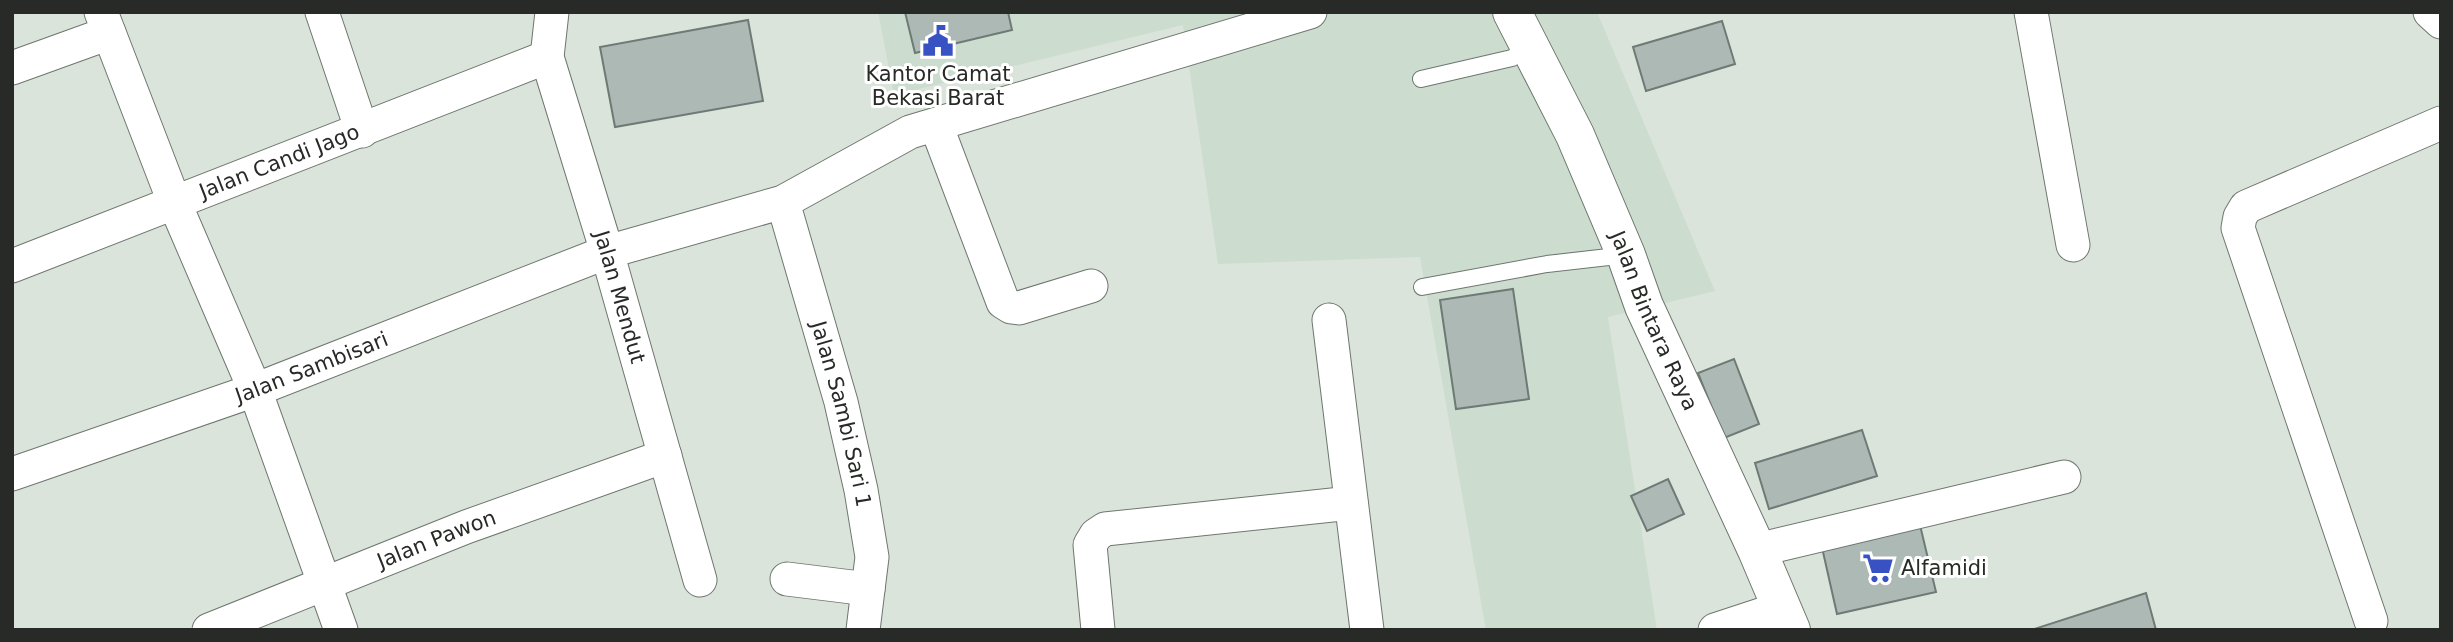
<svg xmlns="http://www.w3.org/2000/svg" width="2453" height="642" viewBox="0 0 2453 642" font-family="'DejaVu Sans',sans-serif">
<style>
.built{fill:#ccdcce}
.building{fill:#adb9b5;stroke:#6e7a76;stroke-width:2}
.lines{fill:none;stroke-linecap:round;stroke-linejoin:round}
.lane-casing{stroke:#6e776f;stroke-width:18}
.street-casing{stroke:#6e776f;stroke-width:35}
.primary-casing{stroke:#6e776f;stroke-width:40}
.lane{stroke:#fff;stroke-width:16}
.street{stroke:#fff;stroke-width:33}
.primary{stroke:#fff;stroke-width:38}
.labels{text-anchor:middle;dominant-baseline:central;stroke-width:6;stroke-linejoin:round;paint-order:stroke}
.poi-label{font-size:21px;fill:#272a27;stroke:#fff}
.street-label{font-size:21px;fill:#272a27;stroke:#fff}
</style>
<rect width="100%" height="100%" fill="#dbe4db"/>
<path class="built" d="M878,12h719l118,279 -107,26 49,313h-171l-66,-373 -202,7 -35,-239 -289,70z"/>
<path class="building" d="M905,12h103l4,18 -97,23z
M748,20l15,81 -148,26 -15,-80z
M1722,21l13,43 -89,27 -13,-44z
M1513,289l16,110 -73,10 -16,-109z
M1734,359l25,65 -35,14 -26,-65z
M1862,430l15,46 -108,33 -14,-46z
M1668,479l16,35 -37,17 -16,-35z
M1919,521l17,71 -99,22 -16,-71z
M2146,593l10,37h-125z"/>
<g class="lines">
<defs>
<path id="lane" d="M1421,79l91,-21 17,-10
M1422,287l125,-23 79,-9"/>
<g id="street">
<path d="M101,12l74,192 80,186 86,240"/>
<path d="M322,12l40,119"/>
<path id="s1" d="M552,12l-5,45 60,195 93,328"/>
<path d="M2031,12l42,233"/>
<path d="M2430,12l11,10"/>
<path d="M12,68l97,-35"/>
<path d="M936,125l67,177 8,5 8,1 72,-22"/>
<path id="s2" d="M783,202l58,200 20,88 11,67 -9,73"/>
<path id="s3" d="M12,266l535,-209"/>
<path d="M1329,320l38,310"/>
<path id="s4" d="M12,474l243,-84 352,-138 176,-50 127,-70 400,-120"/>
<path d="M1757,550l307,-73"/>
<path d="M787,579l81,10"/>
<path d="M2371,621l-133,-393 2,-11 6,-10 195,-84"/>
<path id="s5" d="M209,630l257,-103 199,-71"/>
<path d="M1098,630l-8,-85 6,-10 9,-6 246,-26"/>
<path d="M1715,630l67,-22"/>
</g>
<g id="primary">
<path id="s6" d="M1512,12l63,123 51,120 18,51 113,244 34,80"/>
</g>
</defs>
<use href="#lane" class="lane-casing"/>
<use href="#street" class="street-casing"/>
<use href="#primary" class="primary-casing"/>
<use href="#lane" class="lane"/>
<use href="#street" class="street"/>
<use href="#primary" class="primary"/>
</g>
<defs>
<symbol id="civic-bare" viewBox="-9 -9 18 18"><path d="M-.6-6.5H3V-4.5H.6V-3L4-1V1h2V6H-6V1h2V-1L-.6-3ZM-1.2 2.5V6h2.4V2.5Z" fill="#3852c4" stroke="#fff" stroke-width="2.5" paint-order="stroke"/></symbol>
<symbol id="supermarket-bare" viewBox="-9 -9 18 18"><path d="M-6-5.5h2.5l.6 2H6L4.5 2H-2.5L-4.4-4H-6ZM-1.5 3.2a1.3 1.3 0 1 0 .1 0ZM3 3.2a1.3 1.3 0 1 0 .1 0Z" fill="#3852c4" stroke="#fff" stroke-width="2.5" paint-order="stroke"/></symbol>
</defs>
<g fill-rule="evenodd">
<use href="#civic-bare" x="916" y="19" width="44" height="44"/>
<use href="#supermarket-bare" x="1856" y="546" width="44" height="44"/>
</g>
<g class="labels">
<g class="poi-label">
<text x="938" y="74">Kantor Camat<tspan x="938" dy="24">Bekasi Barat</tspan></text>
<text x="1901" y="568" text-anchor="start">Alfamidi</text>
</g>
<g class="street-label">
<text stroke="none"><textPath href="#s3" startOffset="287">Jalan Candi Jago</textPath></text>
<text stroke="none"><textPath href="#s1" startOffset="296">Jalan Mendut</textPath></text>
<text stroke="none"><textPath href="#s6" startOffset="340">Jalan Bintara Raya</textPath></text>
<text stroke="none"><textPath href="#s4" startOffset="318">Jalan Sambisari</textPath></text>
<text stroke="none"><textPath href="#s2" startOffset="220">Jalan Sambi Sari 1</textPath></text>
<text stroke="none"><textPath href="#s5" startOffset="245">Jalan Pawon</textPath></text>
</g>
</g>
<rect width="2453" height="642" fill="none" stroke="#272a27" stroke-width="28"/>
</svg>
